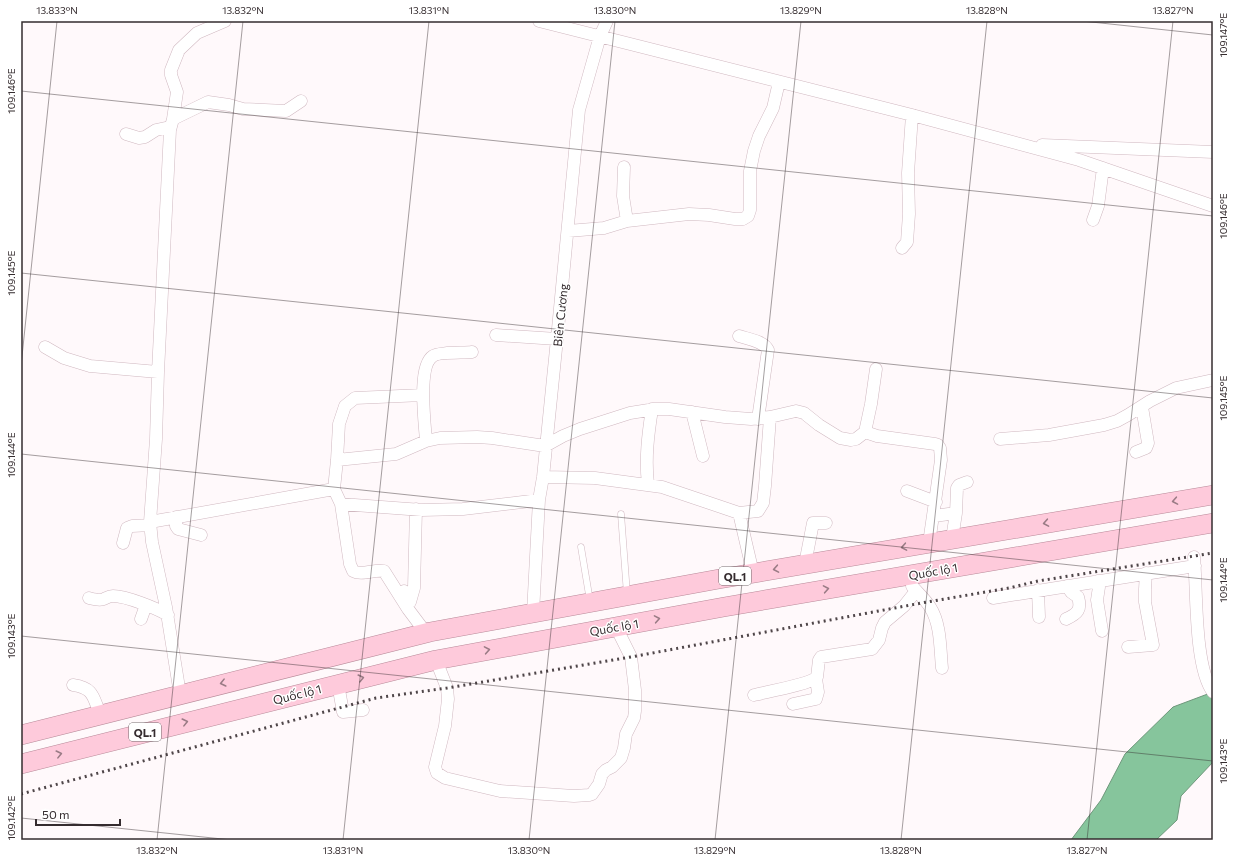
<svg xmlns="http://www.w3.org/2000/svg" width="1234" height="861" viewBox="0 0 1234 861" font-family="Commissioner,sans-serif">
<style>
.water{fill:#86c59c;stroke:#6e977b}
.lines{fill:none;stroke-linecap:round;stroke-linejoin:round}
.service-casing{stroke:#d0b8c0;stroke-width:7}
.minor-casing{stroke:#d0b8c0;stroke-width:13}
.trunk-casing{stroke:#b88a99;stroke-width:20}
.service{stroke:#fff;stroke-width:6}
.minor{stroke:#fff;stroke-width:12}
.trunk{stroke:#fecadb;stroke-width:19}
.rail{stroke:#4f4649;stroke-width:3;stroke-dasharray:2 4;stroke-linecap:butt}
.oneway{stroke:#9a7b85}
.ticks{fill:none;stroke:#352c2f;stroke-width:1;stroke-opacity:0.45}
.labels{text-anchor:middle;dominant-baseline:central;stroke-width:3;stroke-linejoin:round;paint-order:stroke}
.shield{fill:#fff;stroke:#726b6d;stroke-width:1}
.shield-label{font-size:11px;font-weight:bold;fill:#352c2f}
.street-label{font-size:12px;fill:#352c2f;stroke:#fff}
.neatline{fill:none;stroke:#352c2f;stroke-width:1.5}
.ticks-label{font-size:10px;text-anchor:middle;fill:#352c2f}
</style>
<rect width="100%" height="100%" fill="#fff9fb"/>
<path class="water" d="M1213,692v70l-32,34 -4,24 -21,20h-85l30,-40 24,-46 48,-47z"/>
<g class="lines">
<defs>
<path id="service" d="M621,514l6,80
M581,547l9,54"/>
<path id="minor" d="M539,21l373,94 167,45 134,46
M173,119l4,-27 -6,-17v-5l8,-20 18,-17 28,-12
M126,134l13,4 6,-1 11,-7 14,-3
M1042,145l171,7
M624,167l-1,29 4,25 62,-7 20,1 26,4h8l5,-3 2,-6v-39l4,-20 5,-15 14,-28 6,-26
M1093,220l5,-14 5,-38
M568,231l36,-3 23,-7
M902,248l5,-6 2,-28 -1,-41 4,-58
M496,335l61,4
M739,336c9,3 25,5 29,14l-10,69
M45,347l19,11 26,8 68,6
M692,412l11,44
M865,432l12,4 58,8 3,1 2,3 1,12 -12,83
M1000,439l49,-4 55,-10 13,-4 11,-6 22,-14 26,-13 37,-8
M426,441c-1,-17 -9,-75 7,-85 5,-4 31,-3 39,-4
M1136,452l10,-4 2,-5 -6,-36
M337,460l59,-6 30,-13 14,-3 37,-1 15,1 53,8 18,-10 17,-7 50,-16 25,-4h14l56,8 26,2 19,-2 26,-6 8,2 15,12 21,13 11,2 5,-1 9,-7 6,-28 5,-35
M543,477l52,1 67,9 77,26 14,60
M648,484c-3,-25 0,-49 4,-75
M334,489l3,-29 2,-36 6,-18 10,-8 68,-3
M907,491l29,11
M341,504l9,60 3,7c9,5 21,-2 31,0l24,38 18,24
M739,513l19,-2 5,-8 2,-17 5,-69
M956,513l1,-25 2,-3 8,-3
M934,516l22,-3 -4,26
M176,517v9l2,3 23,6
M150,522l184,-33 7,15 81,6 41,-1 76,-9
M123,543l4,-15 5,-2 19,-1
M1194,557c3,32 0,110 19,135
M805,564l8,-41h13
M1098,581l1,6 -2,13 5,31
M912,586c6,7 13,13 18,21 11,17 10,41 12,61
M1038,590l1,27
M404,591l6,11 4,-14 2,-79
M89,598c4,1 11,3 15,1 4,-2 5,-3 9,-3 13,0 43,12 55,19
M993,598l202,-32
M533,613l6,-113 4,-23 15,-148 21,-219 21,-74 7,-15
M141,619l5,-14
M1066,619c11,-5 16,-9 12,-22l-7,-5 -4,-6
M1128,647l25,-2 -8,-43v-13l1,-16
M436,660l11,28 1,11 -3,27 -10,41 2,6 8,5 55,13 74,5 15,-1 3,-1 7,-10 3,-10 4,-4 6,-3 9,-9 3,-10 2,-14 8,-16 1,-7v-21l-4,-33 -15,-30
M338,684l5,28 20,-2
M73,685c21,3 20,12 27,29
M180,694l-14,-87 -14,-65 -2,-20 6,-83 2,-67 12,-242 3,-11 35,-17 21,3 14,4 43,2 15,-10
M754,695c12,-3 57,-11 63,-18l2,-17 2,-3 51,-8 7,-9 3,-12 3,-6 19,-16 12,-15
M793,704l23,-5 2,-7 -2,-13"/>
<path id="trunk" d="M21,735l409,-103 289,-53 494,-84
M21,764l415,-104 288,-53 489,-84"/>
</defs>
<use href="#service" class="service-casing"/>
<use href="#minor" class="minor-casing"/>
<use href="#trunk" class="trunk-casing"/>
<use href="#service" class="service"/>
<use href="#minor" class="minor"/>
<use href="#trunk" class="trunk"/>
<path class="rail" d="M21,794l355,-96 71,-10 184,-31 296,-55 82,-14 29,-7 175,-28"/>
</g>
<defs><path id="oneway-chevron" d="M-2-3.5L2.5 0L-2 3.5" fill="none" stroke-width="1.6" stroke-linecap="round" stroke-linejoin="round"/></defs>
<g class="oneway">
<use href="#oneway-chevron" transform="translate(1175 501) rotate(170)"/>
<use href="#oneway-chevron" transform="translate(1046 523) rotate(170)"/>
<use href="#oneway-chevron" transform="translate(904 547) rotate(170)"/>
<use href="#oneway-chevron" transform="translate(776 569) rotate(170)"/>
<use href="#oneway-chevron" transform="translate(826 589) rotate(-10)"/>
<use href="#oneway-chevron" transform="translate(657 619) rotate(-10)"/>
<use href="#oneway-chevron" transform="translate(487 650) rotate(-10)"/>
<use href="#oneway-chevron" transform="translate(361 678) rotate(-14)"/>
<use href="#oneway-chevron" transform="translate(223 683) rotate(166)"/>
<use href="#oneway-chevron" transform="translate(185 722) rotate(-14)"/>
<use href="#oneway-chevron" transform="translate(59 754) rotate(-14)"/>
</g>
<path class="ticks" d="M1082,21l131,14M21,91l1192,125M21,273l1192,125M21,366l36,-345M21,454l1192,126M21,636l1192,125M21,818l211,22M157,840l86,-819M343,840l86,-819M529,840l86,-819M715,840l86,-819M901,840l86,-819M1087,840l86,-819"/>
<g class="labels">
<g class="shield">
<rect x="719" y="567" width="32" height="18" rx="3"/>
<rect x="129" y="723" width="32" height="18" rx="3"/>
</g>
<g class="shield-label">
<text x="735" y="576">QL.1</text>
<text x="145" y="732">QL.1</text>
</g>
<g class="street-label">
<text transform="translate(560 315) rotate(-84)">Biên Cương</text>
<text transform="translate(933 571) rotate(-10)">Quốc lộ 1</text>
<text transform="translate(614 627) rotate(-10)">Quốc lộ 1</text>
<text transform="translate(297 694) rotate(-14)">Quốc lộ 1</text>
</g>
</g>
<rect width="1234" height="861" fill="none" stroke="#ffffff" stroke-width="44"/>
<path d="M36 819v6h84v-6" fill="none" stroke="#352c2f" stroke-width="2"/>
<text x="42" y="819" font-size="12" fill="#352c2f" stroke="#ffffff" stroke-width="3" paint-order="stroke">50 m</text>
<rect x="22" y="22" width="1190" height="817" class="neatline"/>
<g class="ticks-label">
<text x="57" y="14">13.833°N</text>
<text x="243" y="14">13.832°N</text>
<text x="429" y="14">13.831°N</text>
<text x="615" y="14">13.830°N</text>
<text x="801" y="14">13.829°N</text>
<text x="987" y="14">13.828°N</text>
<text x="1173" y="14">13.827°N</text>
<text transform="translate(1223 35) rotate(-90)" y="4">109.147°E</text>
<text transform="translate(11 91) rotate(-90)" y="4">109.146°E</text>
<text transform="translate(1223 216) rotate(-90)" y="4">109.146°E</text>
<text transform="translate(11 273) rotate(-90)" y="4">109.145°E</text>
<text transform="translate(1223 398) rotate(-90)" y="4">109.145°E</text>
<text transform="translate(11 455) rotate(-90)" y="4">109.144°E</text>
<text transform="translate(1223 580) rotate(-90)" y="4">109.144°E</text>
<text transform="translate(11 636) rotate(-90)" y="4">109.143°E</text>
<text transform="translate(1223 761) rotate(-90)" y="4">109.143°E</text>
<text transform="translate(11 818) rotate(-90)" y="4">109.142°E</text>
<text x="157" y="854">13.832°N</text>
<text x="343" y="854">13.831°N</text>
<text x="529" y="854">13.830°N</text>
<text x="715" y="854">13.829°N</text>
<text x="901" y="854">13.828°N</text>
<text x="1087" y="854">13.827°N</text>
</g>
</svg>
